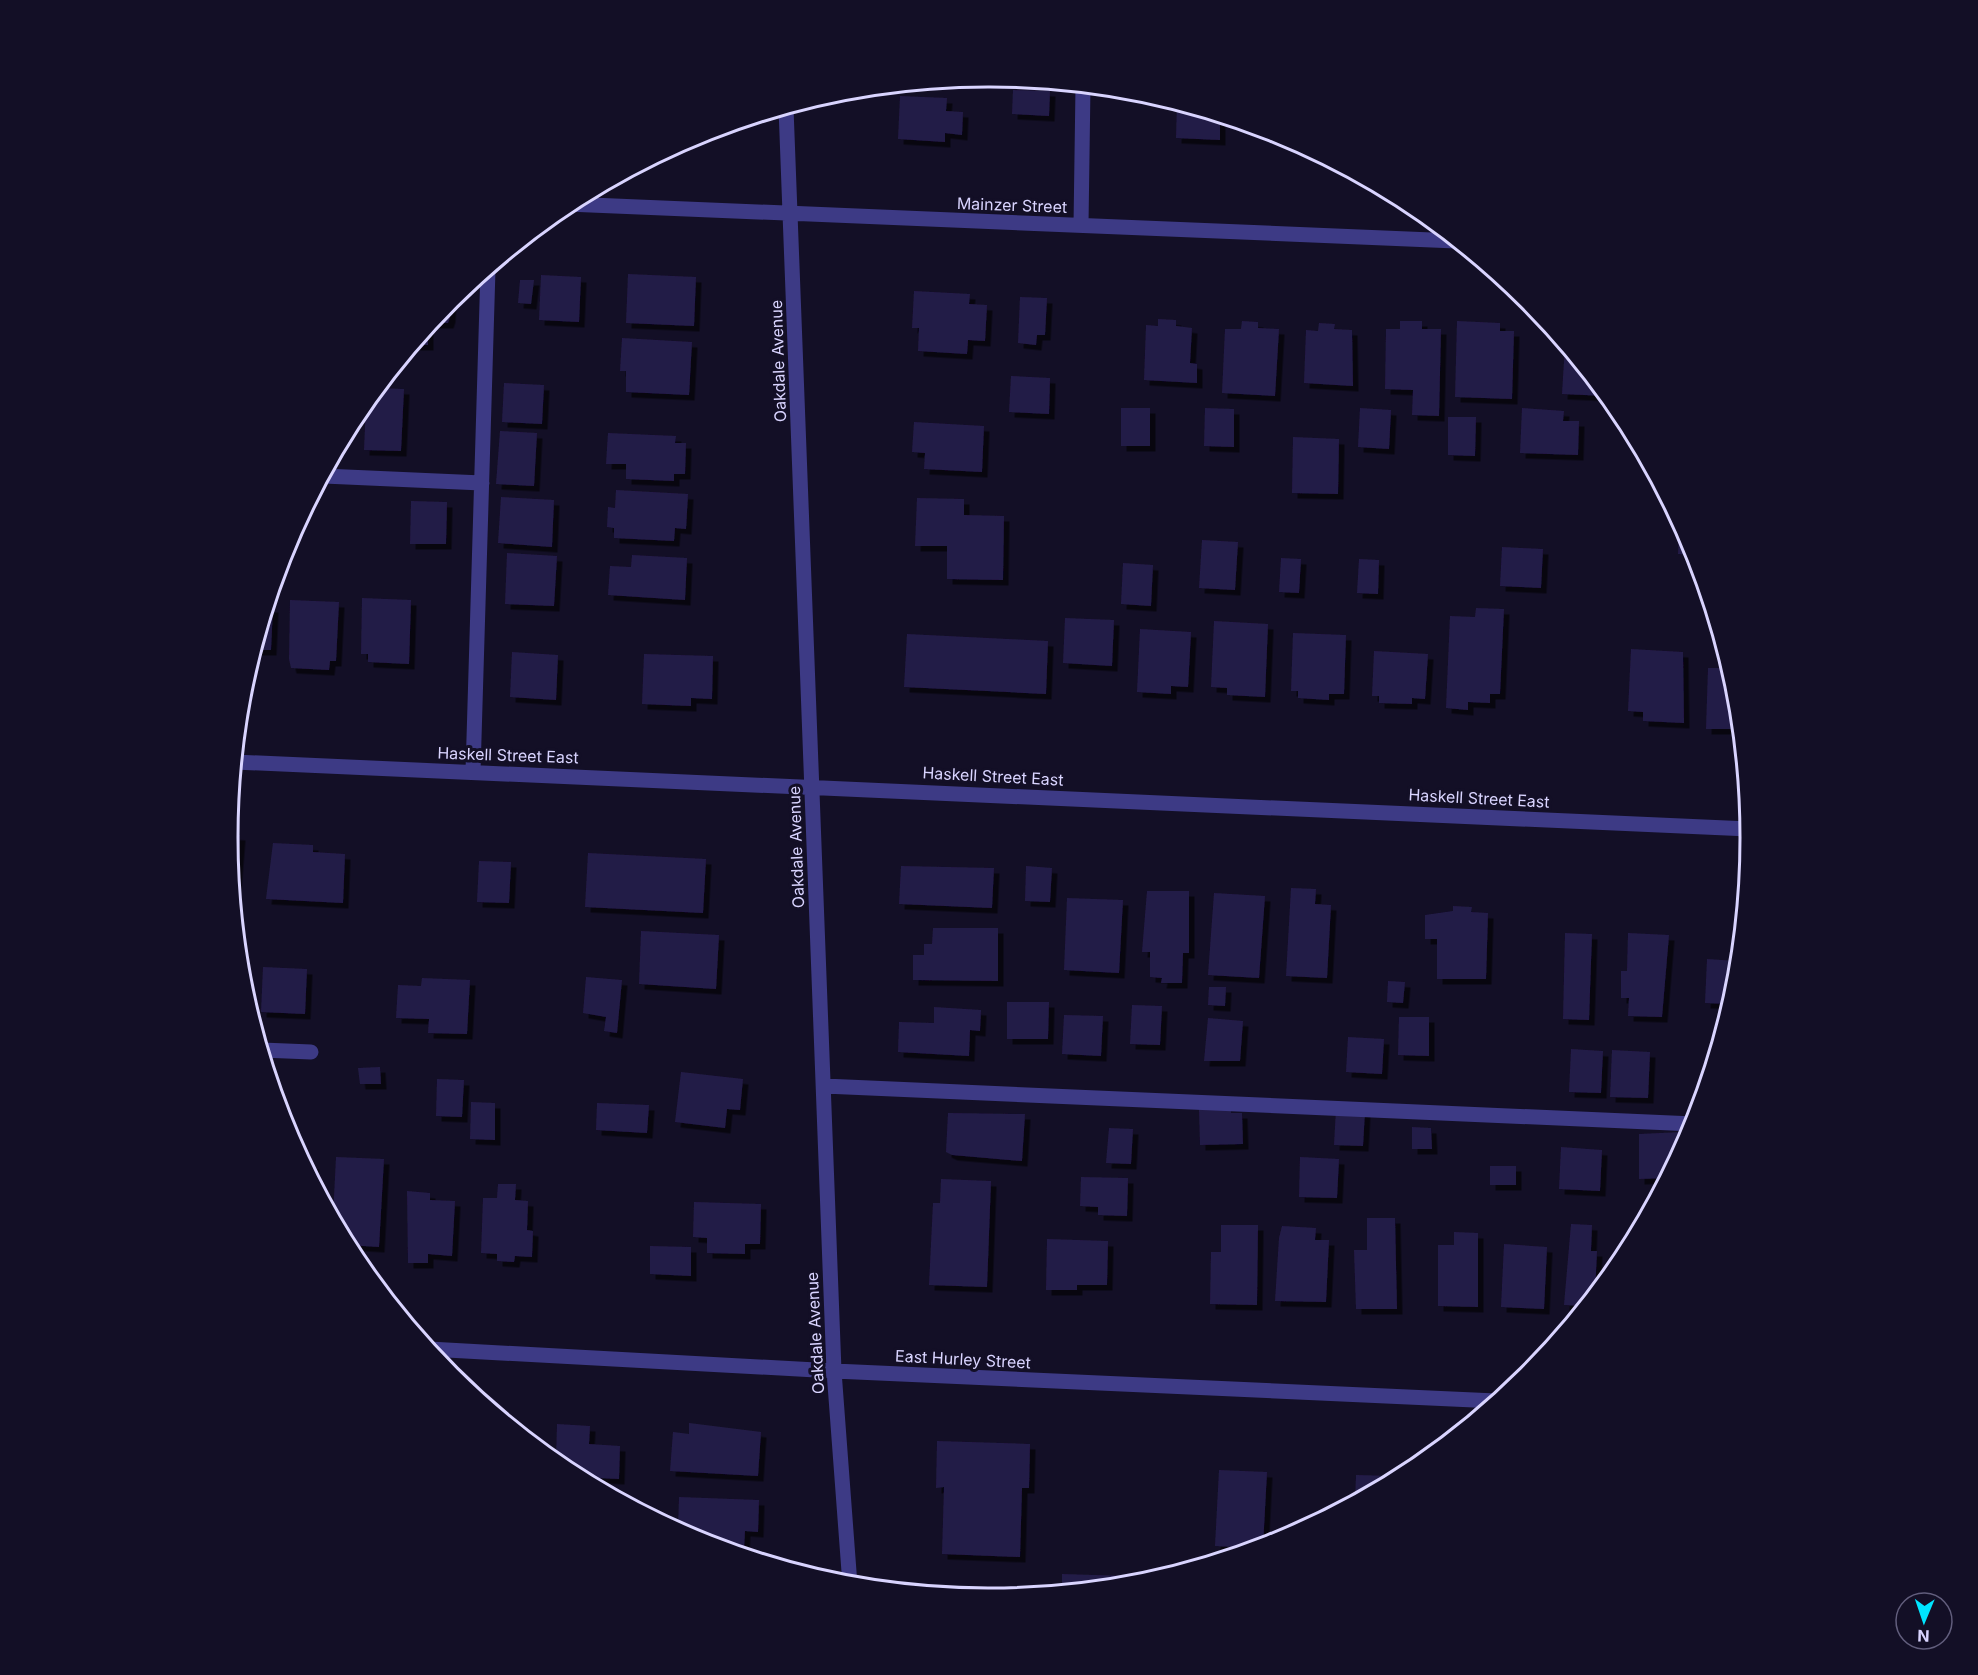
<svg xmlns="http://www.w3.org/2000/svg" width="1978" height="1675" viewBox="0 0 1978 1675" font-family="Inter,sans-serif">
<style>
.building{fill:#241b47;filter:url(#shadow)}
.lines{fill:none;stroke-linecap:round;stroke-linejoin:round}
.minor{stroke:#3d3a85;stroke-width:15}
.labels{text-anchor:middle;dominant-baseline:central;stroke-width:6;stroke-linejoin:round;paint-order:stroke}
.street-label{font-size:16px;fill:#d9d4ff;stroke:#130f26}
.rim{fill:none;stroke:#d9d4ff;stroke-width:3}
</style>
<defs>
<filter id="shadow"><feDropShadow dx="5.5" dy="5.5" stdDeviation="0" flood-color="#0009"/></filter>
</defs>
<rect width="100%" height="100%" fill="#130f26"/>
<path class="building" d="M1013,90l37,1 -1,25 -37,-2z
M900,96l47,2 -1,13 17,1 -1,23 -17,-2v9l-47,-3z
M1177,103l43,13v24l-44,-2z
M628,274l68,3 -2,49 -68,-3z
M541,275l40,2 -2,45 -40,-2z
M520,280h14l-3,24 -13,-1z
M914,291l56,3 -1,10 18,1 -2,36 -17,-1 -1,14 -49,-3 1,-23h-7z
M1020,297l27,1 -2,37h-8l-1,10 -18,-2z
M451,299l-1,18 -2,6h-16z
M1158,319l18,1v6l16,2 -2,35 7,1v19l-53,-3 2,-55 12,1z
M1242,321l16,1v6l21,1 -4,67 -53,-3 3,-64h16z
M1400,321h22v8h19l-2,87 -27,-1 1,-25 -28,-1 1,-60h14z
M1457,321l43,2v8h14l-2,68 -57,-2z
M1319,323l16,1 -1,5 18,1 1,56 -49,-3 2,-53 12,1z
M428,327v18h-14l8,-10z
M622,338l70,4 -3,53 -63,-3v-21h-6z
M1565,345l42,51 -45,-2z
M1011,376l39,2 -1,36 -40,-2z
M504,383l40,2 -2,39 -40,-2z
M378,388l26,1 -3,62 -37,-1 2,-47z
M1121,408h29v38h-29z
M1205,408l29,1v38l-30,-1z
M1360,408l31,2 -2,39 -31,-2z
M1522,408l42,3 -1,10h16l-1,34 -58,-2z
M1448,417h28l-1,39 -27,-1z
M914,422l70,4 -2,46 -58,-3 1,-16 -13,-1z
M500,431l37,2 -3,53 -38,-2z
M608,433l68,3 -1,7h11l-1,31h-11v7l-48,-2v-15h-20z
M1293,437l46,2 -1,55 -46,-1z
M616,490l72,4 -2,35 -11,-1 -1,13 -60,-3v-10l-7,-1 1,-20 7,1z
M501,497l53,3 -2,47 -54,-4z
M917,498l47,1v16l40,1 -1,64 -56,-1v-33h-32z
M411,501l36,1 -1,42h-36z
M1679,535h7l6,12v8l-14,-1z
M1202,540l36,2 -3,48 -36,-2z
M1502,547l41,2 -2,39 -41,-2z
M507,553l50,3 -3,50 -49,-2z
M632,555l55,3 -2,42 -77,-5 2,-29 21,1z
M1281,558l20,1 -2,34 -20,-1z
M1359,559l20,1 -1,34 -21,-1z
M1123,563l30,2 -2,41 -30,-2z
M362,598l49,2 -2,64 -41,-2v-8h-7z
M290,600l49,2 -3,59h-6l-1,9 -38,-2 -2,-9z
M267,607h6l-2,43h-17z
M1476,608l28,1 -4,85h-10v9l-22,-1v8l-22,-2 4,-92 25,1z
M1065,618l49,2 -2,46 -49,-3z
M1214,621l54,3 -3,73 -38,-2v-7l-16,-1z
M1140,629l51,3 -3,55 -17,-1v8l-34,-2z
M1293,633l53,2 -2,59h-15v6l-31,-2v-7h-7z
M907,634l141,7 -2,53 -142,-7z
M1631,649l52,3 1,71 -41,-2v-9l-15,-1z
M1374,651l54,3 -3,45 -13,-1v6l-33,-1v-7h-7z
M512,652l46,3 -2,45 -46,-3z
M644,654l69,2 -1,43 -21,-1v8l-49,-2z
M1723,656h2l10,33 2,40h-31l2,-61h14z
M228,834l12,1 -5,62h-1z
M273,843l40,2v7l32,2 -2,49 -77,-4z
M588,853l118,6 -3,54 -118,-6z
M479,861l32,1 -2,41 -32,-1z
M901,866l93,2 -2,40 -93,-4z
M1026,866l26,2 -2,34 -25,-1z
M1291,888l25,1 -1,15 16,1 -4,73 -41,-2z
M1147,891h42v62h-6l-1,30h-21l1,-5 -12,-1v-25h-8z
M1214,893l51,3 -6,82 -51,-3z
M1067,898l56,2 -4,73 -55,-3z
M1453,906l19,1 -1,5 17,1 -2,66h-49v-40h-12v-24l28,-4z
M933,928h65v53l-85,-1v-25h11v-11h8z
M641,931l78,4 -3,54 -77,-5z
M1565,933l27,1 -3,86 -26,-1z
M1628,933l41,2 -7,82 -34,-1 1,-18h-8v-27h6z
M1707,959l30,2 -2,25 -5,18 -25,-1z
M263,967l44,2 -2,45 -44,-2z
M586,977l36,3 -5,53 -13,-2 2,-14 -23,-4z
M422,978l48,2 -3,54 -39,-1 1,-14 -33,-1 2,-33 23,1z
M1388,981l17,1 -2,21 -16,-1z
M1209,987h17l-1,19 -17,-1z
M1007,1002h42l-1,37h-41z
M1132,1005l30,1 -2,39 -30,-1z
M934,1007l47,3 -1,21 -10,-1 -1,26 -71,-4 1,-30 35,1z
M1064,1015l39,1 -2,40 -39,-2z
M1399,1017h30v39l-31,-1z
M1208,1018l35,3 -3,40h-36z
M1348,1037l36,2 -2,35 -36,-2z
M1571,1049l32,2 -2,42 -32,-1z
M1612,1050l38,2 -2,46 -38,-1z
M380,1067l1,17h-21l-2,-16z
M681,1072l62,7 -3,31 -13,-1 -2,19 -50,-6z
M437,1079l27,1 -2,37 -26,-1z
M471,1102l24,1v37l-25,-1z
M597,1103l52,2 -2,28 -51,-3z
M279,1107h5v13l-1,1z
M1231,1108v5h11l1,31 -43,1 -1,-36z
M1336,1109l29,2 -2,35 -29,-1z
M948,1113l77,1 -3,47 -70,-6 -6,-3z
M1412,1127l19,1 1,21h-20z
M1109,1128l24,1 -2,35 -25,-1z
M1682,1132v15l-16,31 -27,1v-45z
M1561,1147l41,3 -2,41 -41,-2z
M336,1157l48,2 -5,88 -31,-2 -3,-6v-6h-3l-9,-16z
M1300,1157l39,2 -2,39 -38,-1z
M304,1163l10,1 -1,15z
M1490,1166h26v19h-26z
M1081,1177l47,1 -1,38 -29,-1v-8l-18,-1z
M941,1179l50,2 -4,106 -58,-2 4,-82h7z
M498,1184h18l-1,16 13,1 -1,29 6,1 -1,26 -17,-1 -1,6 -17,-1v-7l-16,-1 2,-55h14z
M407,1191l23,2v7l25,1 -3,55 -24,-2v9h-20z
M694,1202l67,2 -1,40h-15v10l-38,-1v-15l-14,-1z
M1367,1218h28l2,91h-41l-2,-59h13z
M1571,1224l21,1 -1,26h6l-2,42 -10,13 -21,-1z
M1221,1225h37l-1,80 -47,-1 1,-52h10z
M1282,1226l34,2 -1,12h14l-3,62 -51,-1 4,-63z
M1454,1232l24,1v74l-40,-1v-61h16z
M1047,1239l61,2 -1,44h-30v5h-31z
M1504,1244l43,3 -3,62 -43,-2z
M650,1246l41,1v29l-41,-2z
M689,1423l72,9 -3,44 -88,-5 3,-39 16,2z
M557,1424l33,2 -1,18 31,2 -1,33 -41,-2 -22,-16z
M937,1441l93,3 -1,44h-7l-2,69 -78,-3 2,-67 -8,1z
M1219,1470l48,2 -4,74 -8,2 -40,-2z
M1356,1475l36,1v5l-37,20z
M679,1497l80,3 -1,32 -13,-1 -1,17h-22l-25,-8 -19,-10z
M1062,1574l66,2v9l-66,6z
M947,1592l61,3v2l-19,1 -42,-4z"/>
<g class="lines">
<path class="minor" d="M786,108l48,1263 16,214
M567,204l889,37
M1081,225l2,-139
M324,476l158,7
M235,762l1514,67
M473,772l15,-503
M262,1050l49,2
M824,1086l870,38
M429,1349l405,22 662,30"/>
</g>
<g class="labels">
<g class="street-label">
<text transform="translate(1012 205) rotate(2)">Mainzer Street</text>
<text transform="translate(778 361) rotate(-92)">Oakdale Avenue</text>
<text transform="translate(508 755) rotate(2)">Haskell Street East</text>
<text transform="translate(993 776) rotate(3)">Haskell Street East</text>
<text transform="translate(1479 798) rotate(3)">Haskell Street East</text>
<text transform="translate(796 847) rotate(-92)">Oakdale Avenue</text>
<text transform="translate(815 1333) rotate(-93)">Oakdale Avenue</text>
<text transform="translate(963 1359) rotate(3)">East Hurley Street</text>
</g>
</g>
<path d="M0 0H1978V1675H0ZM988 87H990A750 750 0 0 1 1740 837V838A750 750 0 0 1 990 1588H988A750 750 0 0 1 238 838V837A750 750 0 0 1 988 87Z" fill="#130f26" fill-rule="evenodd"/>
<path class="rim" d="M988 87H990A750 750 0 0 1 1740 837V838A750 750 0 0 1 990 1588H988A750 750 0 0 1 238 838V837A750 750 0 0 1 988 87Z"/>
<g transform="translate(1924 1621) rotate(182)"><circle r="28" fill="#130f26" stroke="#625e7d" stroke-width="1.5"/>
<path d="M0-4.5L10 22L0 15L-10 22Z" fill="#00e5ff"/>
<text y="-9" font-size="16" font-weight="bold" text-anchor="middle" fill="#d9d4ff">N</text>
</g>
</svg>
